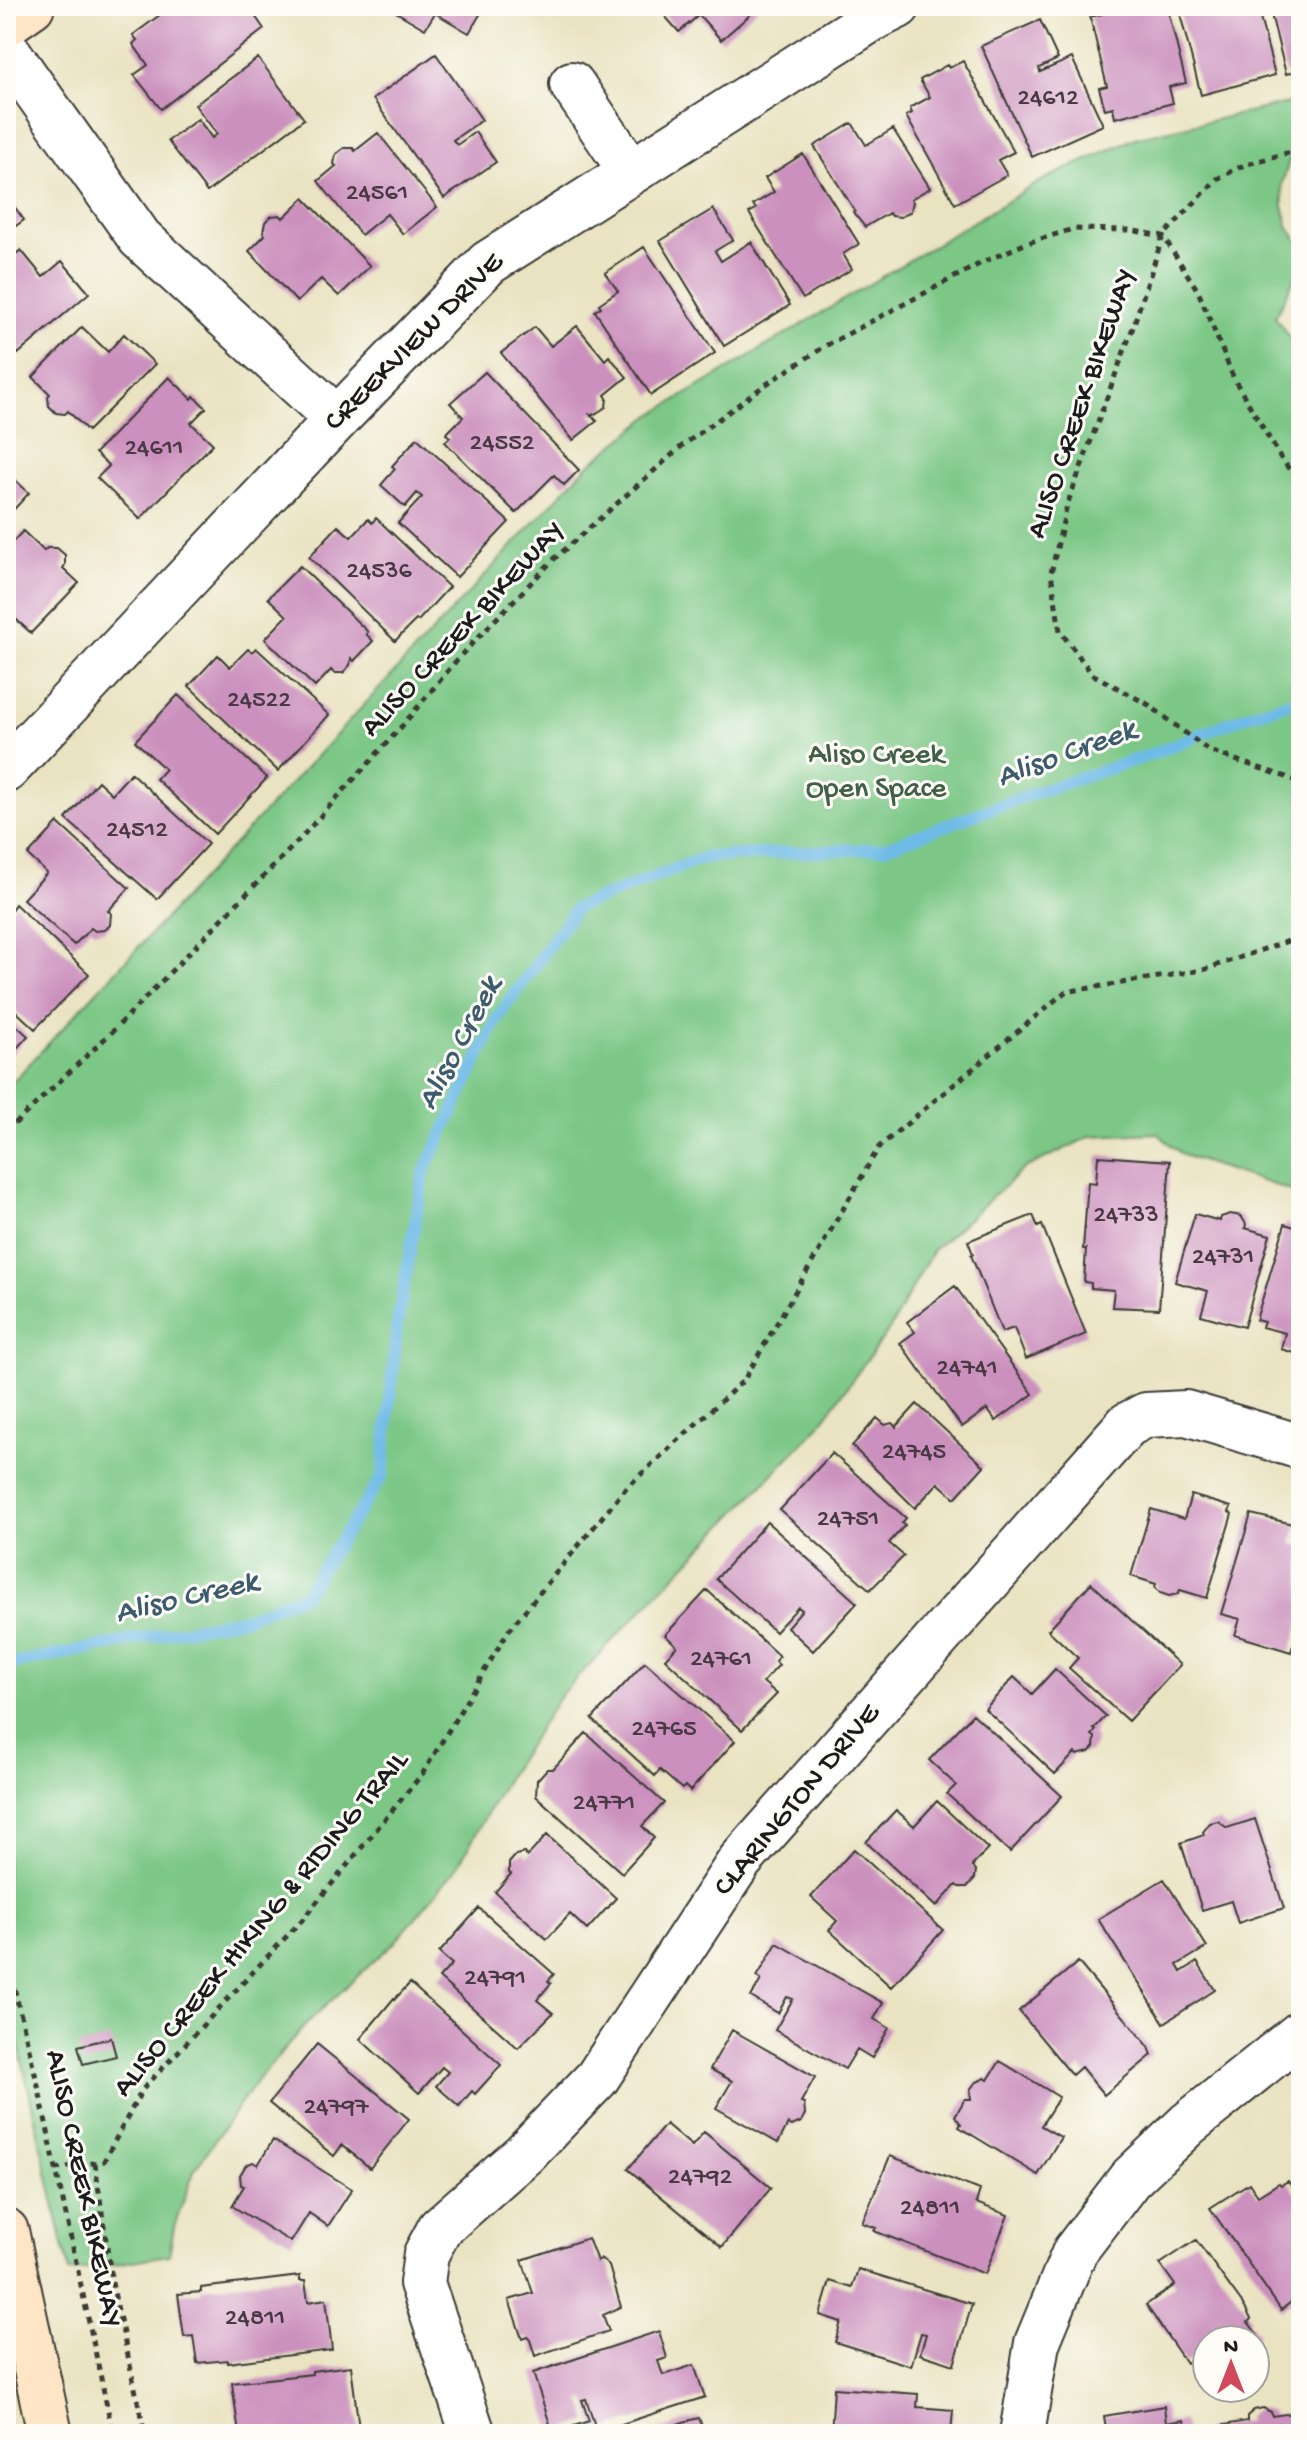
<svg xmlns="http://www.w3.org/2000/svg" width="1307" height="2440" viewBox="0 0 1307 2440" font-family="'Gochi Hand',sans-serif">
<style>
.green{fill:#7bc786;stroke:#4c7251;stroke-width:2}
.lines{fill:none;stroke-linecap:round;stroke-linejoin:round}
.stream{stroke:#6dbae7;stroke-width:12}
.building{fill:#cb90bd}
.minor-casing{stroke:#3b3a35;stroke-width:48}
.secondary-casing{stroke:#3b3a35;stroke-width:48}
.path{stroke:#3b3a35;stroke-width:5;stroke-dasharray:6 6;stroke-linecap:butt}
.minor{stroke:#fff;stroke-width:44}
.secondary{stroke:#fee5c5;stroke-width:44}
.labels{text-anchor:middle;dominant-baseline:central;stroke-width:6;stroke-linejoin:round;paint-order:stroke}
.number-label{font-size:26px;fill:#483944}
.street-label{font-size:30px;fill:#1c1c1c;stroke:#fdfcf7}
.park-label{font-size:30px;fill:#426046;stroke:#fdfcf7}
.water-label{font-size:32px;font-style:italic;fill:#3c5b6d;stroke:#fdfcf7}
</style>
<rect width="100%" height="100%" fill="#fdfcf7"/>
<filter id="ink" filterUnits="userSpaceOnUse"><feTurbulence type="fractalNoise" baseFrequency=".0125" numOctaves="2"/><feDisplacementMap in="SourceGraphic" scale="16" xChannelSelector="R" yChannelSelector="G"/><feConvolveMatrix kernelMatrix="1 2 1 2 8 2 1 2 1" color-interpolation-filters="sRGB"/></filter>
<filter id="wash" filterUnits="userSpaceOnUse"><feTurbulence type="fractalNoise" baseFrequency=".006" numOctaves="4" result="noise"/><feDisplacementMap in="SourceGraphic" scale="32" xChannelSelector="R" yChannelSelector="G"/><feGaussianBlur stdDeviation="1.8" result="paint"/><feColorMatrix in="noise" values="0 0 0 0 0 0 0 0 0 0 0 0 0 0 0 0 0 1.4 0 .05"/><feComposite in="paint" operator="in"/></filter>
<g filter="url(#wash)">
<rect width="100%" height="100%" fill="#eae3c2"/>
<path class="green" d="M1297,101l4,40 -12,20 -7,23 1,22 6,22 12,17v20l-26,52 26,36v841l-118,-39 -26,-22 -66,3 -66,32 -92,82 -42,77 -74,101 -255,265 -52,80 -54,96 -59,71 -88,81 -57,66 -57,82 -21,58 -5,28 -100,17 -63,-283v-900l580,-622 64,-51 391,-235 94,-43z"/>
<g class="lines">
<path class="stream" d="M6,1665l239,-47 60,-24 78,-119 14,-151 27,-151 74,-156 78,-109 129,-51 179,-9 139,-51 124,-41 101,-41 53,-16"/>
</g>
<g id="blocks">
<path class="building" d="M172,6h91l-10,7 11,16 -103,80 -27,-34 14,-10 -15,-21 4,-4 -4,-5z
M386,6h99l-16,27 -34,-20 -10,16z
M656,6h104l-39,34 -22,-25 -20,17z
M1117,6h50l19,77 -17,4 4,16 -58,15 -2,-11 -8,2 -6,-21 8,-2 -17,-69 28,-7z
M1178,6h45l1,5 18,-5h15l18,69 -74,20z
M1269,6h32v64l-15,4z
M1040,20l18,39 -19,9 1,4 32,-14 31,67 -71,32 -51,-111z
M436,54l46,66 -29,20 4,5 18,-13 21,30 -52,36 -71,-99z
M258,58l46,61 -97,73 -39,-51 30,-22 14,19 5,-4 -22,-29z
M963,61l51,91 -16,8 9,15 -52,29 -49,-88 6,-3 -2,-5 20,-11 -10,-17 27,-15 2,3z
M852,123l14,22 27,-16 37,59 -19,11 2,3 -2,9 -10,6 -10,-1 -2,-3 -24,14 -12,-15 2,-1 -41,-65z
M378,133l59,74 -34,27 -16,-20 -26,21 -43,-54 18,-15 -2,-2 2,-10 8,-6h9l2,3z
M803,154l56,90 -16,10 9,15 -49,30 -54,-86 7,-4 -3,-4 21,-13 -9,-14z
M6,195l18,25 -18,13z
M304,198l66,68 -31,30 -18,-17 -24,23 -48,-51 16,-16 -2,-3 2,-10 7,-6 8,-1 3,3z
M713,209l20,31 -18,11 6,10 30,-19 39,63 -66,41 -64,-105z
M644,247l71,106 -64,42 -56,-84 6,-4 -2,-3 19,-13 -13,-18z
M21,250l22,27 19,-16 27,32 -71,61 -12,-13v-79z
M577,326l28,34 4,-4 18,21 -22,18 2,3 -1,9 -11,7h-5l7,7 -24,19 -72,-87 34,-26 16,19z
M82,327l26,25 16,-18 31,30 -67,67 -20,-20 -3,3 -9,-1 -7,-7 -1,-10 2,-2 -17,-17z
M485,372l94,98 -15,15 -10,-10 -38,38 -71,-71 5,-5 -4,-3 17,-17 -13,-14z
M169,377l23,22 2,-3 12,12 -15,15 22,21 -73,75 -43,-41 12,-12 -14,-13z
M417,438l92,84 -52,55 -59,-54 24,-26 -5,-4 -12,14 -24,-22 14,-16 -3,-3z
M6,457l3,3 -1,13 21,20 -23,25z
M376,518l73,69 -31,34 -2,-1 -21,21 -86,-84 29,-31 13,11 17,-18 4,4z
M23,531l21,20 3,-3h10l8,7v10l-2,3 16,15 -48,50 -23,-21 -2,2v-65z
M300,566l68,66 -2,2 7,7 -19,20 -3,-3 -1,7 -7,8h-9l-3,-3 -16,17 -50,-48 22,-23 -19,-18z
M256,648l73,67 -51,56 -89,-85 29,-31 12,12 18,-18 4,3z
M178,695l89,83 -52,56 -59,-55 9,-10 -30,-28z
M131,773l77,71 -51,55 -91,-80 32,-38 14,13z
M58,823l71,65 -21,23 3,2 -1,12 -5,5 -10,1 -4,-3 -17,17 -51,-46 24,-26 -19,-18z
M6,904l5,6 4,-6 74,70 -54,55 -29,-27z
M6,1016l22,20 -22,24z
M1098,1156l72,5 -11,148 -47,-2 2,-17 -23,-2v-5l-7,-1 2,-33h-3l5,-67 8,1z
M1195,1214l25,7 1,-4 9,-3 11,2 5,8 -1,4 25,7 -26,92 -43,-12 7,-24 -33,-9z
M1033,1215l5,12 4,-2 44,109 -60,25 -12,-31 -12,4 -31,-77 2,-1 -5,-13z
M1285,1224l16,5v126l-20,-6 4,-16 -23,-6 2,-5 -8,-2z
M955,1286l78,108 -37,27 -9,-12 -25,18 -62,-84 15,-11 -8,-10z
M917,1404l67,62 -29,32 -17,-15 -23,25 -63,-62 25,-28 8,7 7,-2 4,4z
M832,1453l74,65 -4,5 3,2 -16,18 15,13 -34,34 -90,-80z
M1191,1495l40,12 -2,5 3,2 -25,84 -27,-8 -2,4 -9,2 -9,-3 -5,-6 1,-3 -25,-8 20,-67 33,10z
M1251,1514l46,11 -5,18 9,3v73l-10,33 -56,-17 5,-16 -19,-5z
M767,1522l90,81 -44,48 -26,-24 15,-17 -4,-3 -23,25 -59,-53z
M1091,1583l89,82 -52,56 -59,-53 9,-10 -30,-28z
M707,1590l72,66 -4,5 4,4 -16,17 14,12 -35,36 -77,-71 12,-13 -12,-11z
M645,1662l90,79 -45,50 -5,-5 -3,3 -22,-19 -5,6 -63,-57z
M1055,1669l51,47 -12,13 2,1 -4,5 3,2 -1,10 -5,5 -12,3 -2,-2 -20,21 -70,-65 29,-32 18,17z
M973,1714l89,82 -52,56 -63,-58 9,-9 -27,-25z
M586,1733l78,70 -22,23 12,12 -32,35 -86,-77 1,-16 10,-11h6z
M937,1801l51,48 -16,17 4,4 -1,8 -8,9h-8l-3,-2 -20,22 -70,-65 30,-32 18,16z
M1255,1819l29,89 -46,15 -7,-22 -29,9 -21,-67 23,-8 -1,-3 7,-9 8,-2 9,7z
M1298,1827h3v72h-4z
M547,1835l69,63 -29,32 -17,-16 -23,25 -52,-47 16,-18 -2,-1v-10l7,-8 8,-2 3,4z
M854,1849l89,81 -52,57 -62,-57 8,-9 -26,-24z
M1164,1879l43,68 -30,18 4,7 16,-10 18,28 -51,33 -66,-104z
M479,1908l75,66 -6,7 3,2 -14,17 16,13 -35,35 -79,-70 13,-14 -13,-11z
M777,1943l106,60 -9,16 15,9 -17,30 -15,-9 -12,20 -70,-39 18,-31 -6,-2 -9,16 -27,-16 10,-17 -4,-3z
M1078,1962l71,85 3,8 -48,40 -23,-28 -9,8 -53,-64z
M410,1983l91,82 -26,29 -3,-3 -13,15 -23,-20 12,-14 -6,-5 -23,26 -59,-54 34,-41 1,1z
M732,2030l83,47 -14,25 3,1 1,11 -4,8 -9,4 -4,-2 -10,19 -62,-35 16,-27 -22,-12z
M111,2038l5,18 -33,8 -5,-18z
M317,2044l92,75 -39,49 -28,-23 -8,11 -65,-53z
M1000,2061l59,36 -18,29 20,11 -23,38 -79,-48 2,-3 -6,-8 10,-17h6l-1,-9 5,-7 10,-5 3,2z
M666,2124l26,22 12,-14 67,56 -49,59 -94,-78z
M273,2140l79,49 -24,37 -19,-13 -18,29 -59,-36 12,-20 -3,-1 -1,-10 6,-10 7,-3 5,3z
M890,2156l90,34 -4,13 32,12 -23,59 -111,-43 2,-3 -14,-5z
M1288,2181l13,19v94l-20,16 -71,-102 39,-25 9,13 21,-13 2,2z
M588,2238l9,23 4,-2 8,7 12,41 -18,8 6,16 -74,25 -5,-16 -3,-3 -5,2 -13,-39 24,-7 -11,-33z
M1196,2240l48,66 7,13 -3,3 10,13 -8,5h-43v17l-4,-5 -17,11 -40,-58 29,-20 -15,-21z
M858,2269l114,35 -18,61 -34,-11 6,-20 -5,-1 -10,33 -76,-24 6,-20 -21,-7 10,-34 22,7z
M300,2276v5h5l3,21 18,-3 6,51 -105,13v-3l-30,3 -4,-27 -9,1 -6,-43 23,-2v-4z
M659,2331l8,27 -9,3 5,14 31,-10 11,32 -108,35 -11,-33 -4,1 7,21 -36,12 -20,-60z
M351,2366l8,63 -37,5h-83l-7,-51 80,-9v-3z
M834,2388l84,6 -1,13 36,3 -2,24h-120z
M1164,2406l2,17 18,-3 2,14h-79l-3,-18z
M1263,2408l8,4 1,4 21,-3 4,21h-77l-2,-8 29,-5v-5l7,-6z
M699,2418l6,16h-55l33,-12z"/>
</g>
</g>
<g filter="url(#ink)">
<use href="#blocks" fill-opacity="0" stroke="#3b3a35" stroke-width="2"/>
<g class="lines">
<defs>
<path id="minor" d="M6,49l134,189 197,181
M572,84l59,88
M6,770l331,-351 151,-156 384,-244 26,-13
M473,2434l-51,-151 4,-29 14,-26 84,-74 73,-76 143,-217 387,-436 19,-10 40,-2 115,34
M1022,2434l15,-91 38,-92 55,-72 58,-55 113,-91"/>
<path id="secondary" d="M6,24l26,-18
M6,2231l44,203"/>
</defs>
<use href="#minor" class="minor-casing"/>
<use href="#secondary" class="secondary-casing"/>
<path class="path" d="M1301,156l-14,-3 -43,12 -27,14 -54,57 -31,94 -65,175 -16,68 9,58 32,43 57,31 60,46 92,31
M6,1132l110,-104 181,-186 105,-116 59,-71 92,-95 129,-114 83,-61 62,-40 158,-84 42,-18 46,-14 56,1 34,6 35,55 36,88 48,81 19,24
M6,1954l33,136 74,344
M95,2163l17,120 33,151
M55,2169l49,-8 38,-71 160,-170 121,-147 86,-143 117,-142 118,-108 135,-233 186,-155 138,-22 85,-29 13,-17"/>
<use href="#minor" class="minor"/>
<use href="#secondary" class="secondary"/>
</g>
</g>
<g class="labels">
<g class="number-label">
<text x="1048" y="99">24612</text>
<text x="377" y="194">24561</text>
<text x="502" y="444">24552</text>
<text x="154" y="449">24611</text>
<text x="379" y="572">24536</text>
<text x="259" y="701">24522</text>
<text x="137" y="831">24512</text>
<text x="1126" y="1216">24733</text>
<text x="1223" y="1258">24731</text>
<text x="967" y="1369">24741</text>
<text x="914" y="1453">24745</text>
<text x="848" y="1520">24751</text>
<text x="721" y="1660">24761</text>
<text x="664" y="1730">24765</text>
<text x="604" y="1804">24771</text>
<text x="495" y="1979">24791</text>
<text x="336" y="2108">24797</text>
<text x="700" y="2178">24792</text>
<text x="930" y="2209">24811</text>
<text x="255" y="2319">24811</text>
</g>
<g class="street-label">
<text transform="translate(415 343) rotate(-45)">CREEKVIEW DRIVE</text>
<text transform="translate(1083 404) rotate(-71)">ALISO CREEK BIKEWAY</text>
<text transform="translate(464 630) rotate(-47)">ALISO CREEK BIKEWAY</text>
<text transform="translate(798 1801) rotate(-50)">CLARINGTON DRIVE</text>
<text transform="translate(262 1925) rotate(-50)">ALISO CREEK HIKING &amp; RIDING TRAIL</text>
<text transform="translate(82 2189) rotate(78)">ALISO CREEK BIKEWAY</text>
</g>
<g class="park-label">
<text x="876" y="756">Aliso Creek<tspan x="876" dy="34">Open Space</tspan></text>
</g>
<g class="water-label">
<text transform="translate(1067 755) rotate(-20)">Aliso Creek</text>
<text transform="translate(461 1044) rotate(-62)">Aliso Creek</text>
<text transform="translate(187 1599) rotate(-13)">Aliso Creek</text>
</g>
</g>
<rect width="1307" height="2440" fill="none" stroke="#fdfcf7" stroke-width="32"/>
<g transform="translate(1231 2364)"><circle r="38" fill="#fdfcf7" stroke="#a3a29f" stroke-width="2"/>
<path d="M0-6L14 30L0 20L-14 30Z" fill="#d1495b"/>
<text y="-12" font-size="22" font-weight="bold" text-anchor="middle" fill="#1c1c1c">N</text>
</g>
</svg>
